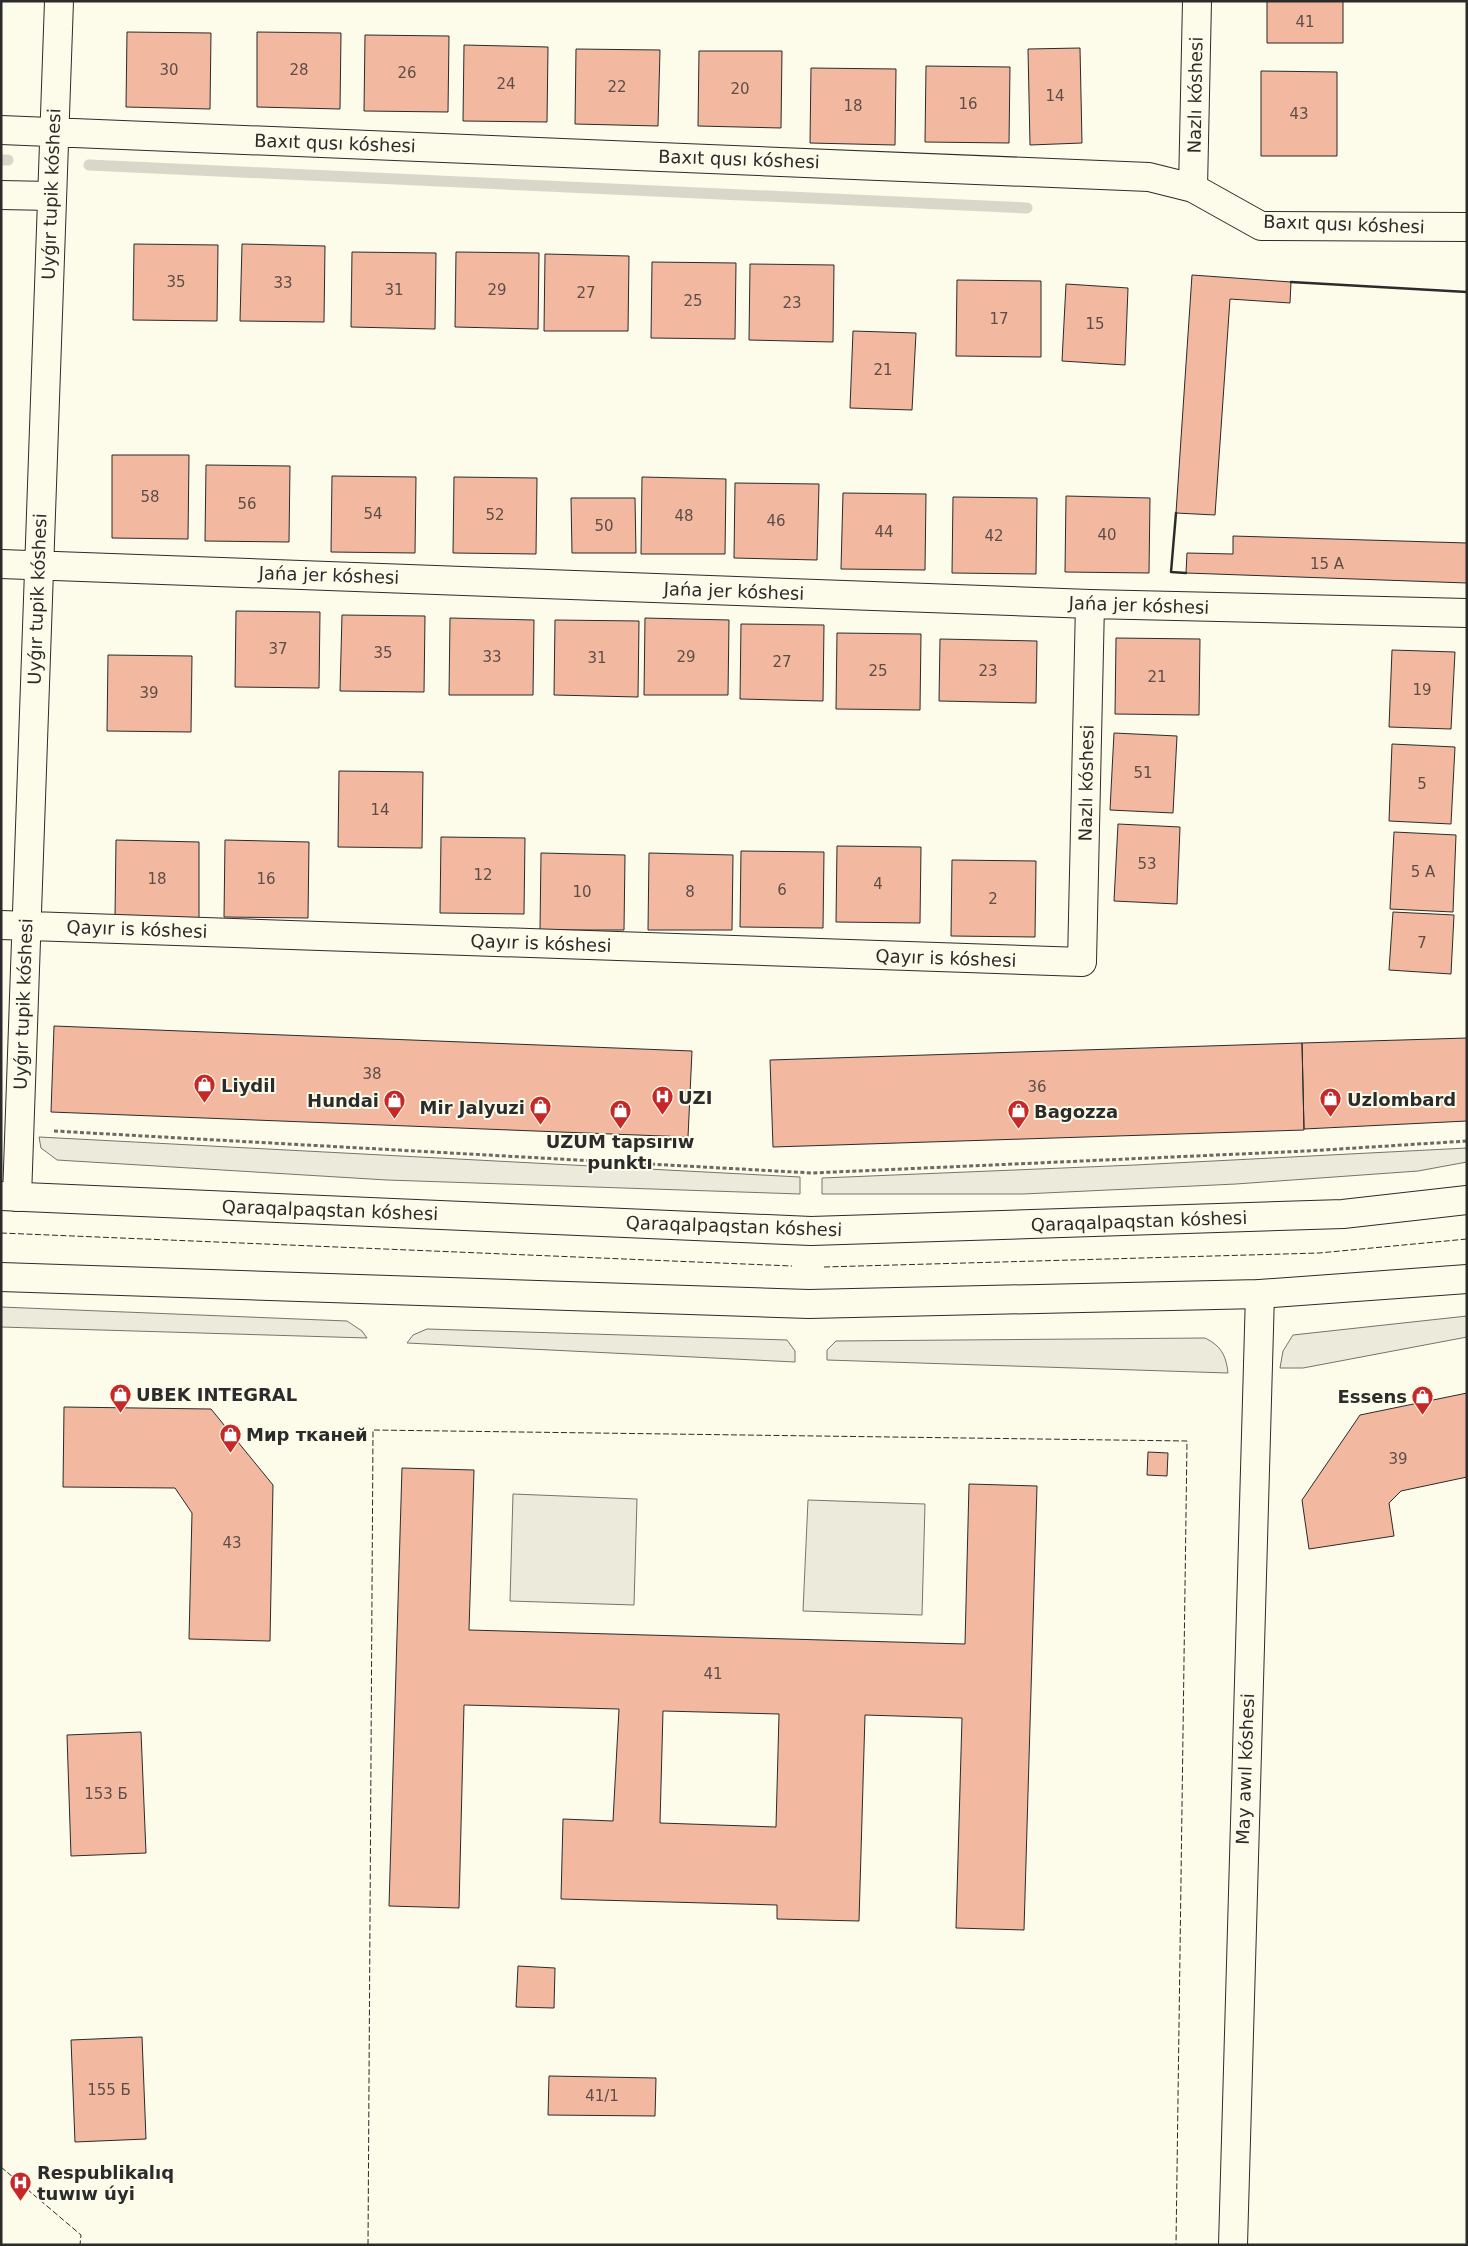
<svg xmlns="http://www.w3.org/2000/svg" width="1468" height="2246" viewBox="0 0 1468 2246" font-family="'DejaVu Sans',sans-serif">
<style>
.green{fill:#ecebdb;stroke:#74746e}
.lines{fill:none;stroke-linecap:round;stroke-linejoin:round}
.stream{stroke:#d8d7c9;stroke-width:11}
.building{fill:#f2b8a0;stroke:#2b2b2b;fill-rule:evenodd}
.minor-casing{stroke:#2b2b2b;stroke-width:30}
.major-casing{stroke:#2b2b2b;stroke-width:30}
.path{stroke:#6a6964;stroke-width:3;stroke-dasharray:4 2.5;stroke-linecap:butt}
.minor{stroke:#fdfbea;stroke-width:28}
.major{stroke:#fdfbea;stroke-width:28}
.fence{stroke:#2b2b2b;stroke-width:1;stroke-dasharray:6 2.5;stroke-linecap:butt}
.wall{stroke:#2b2b2b;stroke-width:2.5}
.labels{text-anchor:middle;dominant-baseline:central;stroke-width:4;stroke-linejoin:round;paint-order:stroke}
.number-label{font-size:15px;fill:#5d4e48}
.street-label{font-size:18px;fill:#2b2b2b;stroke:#fdfbea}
.poi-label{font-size:18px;font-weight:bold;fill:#2b2b2b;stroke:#fdfbea;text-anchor:start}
</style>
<rect width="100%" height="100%" fill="#fdfbea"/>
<path class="green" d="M39,1137l761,40v17l-413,-14 -330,-20 -16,-12z
M1467,1148v14l-49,9 -182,13 -213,10h-201v-16l313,-13z
M1,1307l346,14 15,10 5,7 -366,-11z
M1467,1316v21l-164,31h-23l3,-17 10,-16z
M427,1329l360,11 8,11v11l-388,-19 6,-8z
M1205,1338c16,8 21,17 23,35l-401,-13v-10l9,-9z
M513,1494l124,5 -3,106 -124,-4z
M808,1500l117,4 -3,111 -119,-4z"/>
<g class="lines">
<path class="stream" d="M1,160h7
M89,165l938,43"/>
</g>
<path class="building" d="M1267,1h76v42h-76z
M127,32l84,1 -1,76 -84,-2z
M257,32l84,1 -1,76 -83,-2z
M365,35l84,1 -1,76 -84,-1z
M464,45l84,2 -1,75 -84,-1z
M1080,48l2,95 -52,2 -2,-96z
M576,49l84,1 -2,76 -83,-2z
M699,51h83l-1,77 -83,-2z
M926,66l84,1 -1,76 -84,-1z
M811,68l85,1 -1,76 -85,-2z
M1261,71l76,1v84h-76z
M134,244l84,1 -1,76 -84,-1z
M242,244l83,2 -1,76 -84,-1z
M352,252l84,1 -1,76 -84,-2z
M456,252l83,1 -1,76 -83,-2z
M545,254l84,2 -1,75h-84z
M652,262l84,1 -1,76 -84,-1z
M750,264l84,1 -1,77 -84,-2z
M1192,275l99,7 -1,21 -60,-4 -15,216 -39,-2z
M957,280l84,1v76l-85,-1z
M1066,284l62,4 -3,77 -63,-4z
M853,331l63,2 -4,77 -62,-2z
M112,455h77l-1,84 -76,-1z
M206,465l84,1 -1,76 -84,-1z
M332,476l84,1 -1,76 -84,-1z
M454,477l83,1 -1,76 -83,-1z
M642,477l84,2 -1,75h-84z
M735,483l84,1 -2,76 -83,-2z
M843,493l83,1 -1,76 -84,-1z
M1066,496l84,2 -1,75 -84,-1z
M953,497l84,1 -1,76 -84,-1z
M571,498h64l1,55h-64z
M1233,536l234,7v40l-281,-10 1,-20 46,1z
M236,611l84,1 -1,76 -84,-1z
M342,615l83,1 -1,76 -84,-1z
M450,618l84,2 -1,75h-84z
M645,618l84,2 -1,75h-84z
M555,620l84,1 -1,76 -84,-2z
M741,624l83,1 -1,76 -83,-2z
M837,633l84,1 -1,76 -84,-1z
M1116,638l84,1 -1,76 -84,-1z
M940,639l97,2 -1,62 -97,-2z
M1392,650l63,2 -4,77 -62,-2z
M108,655l84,1 -1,76 -84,-1z
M1114,733l63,3 -4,77 -63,-3z
M1392,744l63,3 -4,77 -62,-3z
M339,771l84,1 -1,76 -84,-1z
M1118,824l62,3 -3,77 -63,-3z
M1394,832l62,3 -3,77 -63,-3z
M441,837l84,1 -1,76 -84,-1z
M116,840l83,2v76l-84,-1z
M225,840l84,2 -1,76 -84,-1z
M837,846l84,1 -1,76 -84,-1z
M741,851l83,1 -1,76 -83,-1z
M541,853l84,2 -1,75h-84z
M649,853l84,2 -1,75h-84z
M952,860l84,1 -1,76 -84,-1z
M1393,912l61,3 -3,59 -62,-4z
M54,1026l638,25 -4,86 -637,-25z
M1467,1038v83l-163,8 -2,-86z
M1302,1043l2,87 -531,17 -3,-87z
M1467,1393v84l-66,14 -12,12 5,33 -85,13 -7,-49 58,-85z
M64,1407l147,2 62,76 -3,156 -81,-2 3,-126 -17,-25 -112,-1z
M1148,1452l20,1 -1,23 -20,-1z
M402,1468l72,2 -5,160 496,14 4,-160 68,2 -13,444 -68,-2 6,-210 -97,-3 -6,206 -82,-2v-14l-216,-6 2,-80 50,2 6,-112 -155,-4 -5,203 -70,-2zM663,1711l116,3 -3,113 -116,-4z
M141,1732l5,121 -75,3 -4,-121z
M518,1966l37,2 -1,40 -38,-1z
M142,2037l4,102 -71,3 -4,-102z
M549,2076l107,2 -1,38 -107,-1z"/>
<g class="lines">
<defs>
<path id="minor" d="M1,130l1148,47 44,11 68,38 206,1
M1193,188l4,-187
M1,195l50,1
M1,564l1089,40 377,9
M1,925l1081,37 8,-358
M17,1197l42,-1196
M1233,2245l27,-951"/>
<path id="major" d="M1,1196l810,35 532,-17 124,-14
M1,1277l808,27 451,-10 207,-15"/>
</defs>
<use href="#minor" class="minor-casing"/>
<use href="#major" class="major-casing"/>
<path class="path" d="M54,1131l758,42 495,-22 160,-10"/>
<use href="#minor" class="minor"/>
<use href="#major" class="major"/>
<path class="fence" d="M1,1233l791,33
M824,1267l495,-14 148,-14
M1,2167l80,68 -1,10
M368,2245l5,-815 814,11 -11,804"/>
<path class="wall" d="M1291,282l176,10
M1176,513l-5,59 15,1"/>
</g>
<defs>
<symbol id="shop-pin" viewBox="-11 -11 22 30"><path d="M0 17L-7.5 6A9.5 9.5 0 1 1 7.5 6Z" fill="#c62828" stroke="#fdfbea"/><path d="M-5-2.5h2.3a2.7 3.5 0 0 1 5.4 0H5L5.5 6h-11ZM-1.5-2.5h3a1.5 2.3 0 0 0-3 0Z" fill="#fff"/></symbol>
<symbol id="hospital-pin" viewBox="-11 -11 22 30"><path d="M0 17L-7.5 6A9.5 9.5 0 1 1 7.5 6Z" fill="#c62828" stroke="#fdfbea"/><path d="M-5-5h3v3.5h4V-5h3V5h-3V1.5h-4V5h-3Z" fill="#fff"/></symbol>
</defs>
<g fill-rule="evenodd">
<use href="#shop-pin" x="192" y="1072" width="25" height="34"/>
<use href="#hospital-pin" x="650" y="1084" width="25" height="34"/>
<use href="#shop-pin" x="1318" y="1086" width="25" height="34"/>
<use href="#shop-pin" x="382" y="1088" width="25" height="34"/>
<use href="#shop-pin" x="528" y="1094" width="25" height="34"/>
<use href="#shop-pin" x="608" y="1098" width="25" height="34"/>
<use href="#shop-pin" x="1006" y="1098" width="25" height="34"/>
<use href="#shop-pin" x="108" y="1382" width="25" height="34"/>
<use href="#shop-pin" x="1410" y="1384" width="25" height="34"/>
<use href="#shop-pin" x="218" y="1422" width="25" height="34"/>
<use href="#hospital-pin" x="8" y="2170" width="25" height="34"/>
</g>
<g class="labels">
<g class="number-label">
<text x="1305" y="22">41</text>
<text x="169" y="70">30</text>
<text x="299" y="70">28</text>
<text x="407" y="73">26</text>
<text x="506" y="84">24</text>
<text x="617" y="87">22</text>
<text x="740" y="89">20</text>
<text x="1055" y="96">14</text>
<text x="968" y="104">16</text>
<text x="853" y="106">18</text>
<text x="1299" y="114">43</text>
<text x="176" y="282">35</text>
<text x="283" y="283">33</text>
<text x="394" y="290">31</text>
<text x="497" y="290">29</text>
<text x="586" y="293">27</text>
<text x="693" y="301">25</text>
<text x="792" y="303">23</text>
<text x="999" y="319">17</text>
<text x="1095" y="324">15</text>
<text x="883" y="370">21</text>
<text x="150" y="497">58</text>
<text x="247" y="504">56</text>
<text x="373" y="514">54</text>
<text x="495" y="515">52</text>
<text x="684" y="516">48</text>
<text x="776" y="521">46</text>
<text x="604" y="526">50</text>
<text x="884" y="532">44</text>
<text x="1107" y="535">40</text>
<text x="994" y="536">42</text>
<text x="1327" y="564">15 А</text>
<text x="278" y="649">37</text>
<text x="383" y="653">35</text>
<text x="492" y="657">33</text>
<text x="686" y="657">29</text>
<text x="597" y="658">31</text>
<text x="782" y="662">27</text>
<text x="878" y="671">25</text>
<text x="988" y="671">23</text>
<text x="1157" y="677">21</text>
<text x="1422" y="690">19</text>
<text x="149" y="693">39</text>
<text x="1143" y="773">51</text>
<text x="1422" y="784">5</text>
<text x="380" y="810">14</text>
<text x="1147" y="864">53</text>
<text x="1423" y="872">5 А</text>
<text x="483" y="875">12</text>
<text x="157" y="879">18</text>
<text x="266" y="879">16</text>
<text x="878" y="884">4</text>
<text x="782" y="890">6</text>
<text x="582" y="892">10</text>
<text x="690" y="892">8</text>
<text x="993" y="899">2</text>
<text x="1422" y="943">7</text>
<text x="372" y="1074">38</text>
<text x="1037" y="1087">36</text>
<text x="1398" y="1459">39</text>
<text x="232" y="1543">43</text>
<text x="713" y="1674">41</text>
<text x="106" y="1794">153 Б</text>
<text x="109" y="2090">155 Б</text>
<text x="602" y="2096">41/1</text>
</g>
<g class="street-label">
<text transform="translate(1195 95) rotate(-89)">Nazlı kóshesi</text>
<text transform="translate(335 143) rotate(2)">Baxıt qusı kóshesi</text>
<text transform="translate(739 159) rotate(2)">Baxıt qusı kóshesi</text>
<text transform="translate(51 194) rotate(-88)">Uyǵır tupik kóshesi</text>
<text transform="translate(1344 224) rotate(2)">Baxıt qusı kóshesi</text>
<text transform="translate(329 575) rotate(2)">Jańa jer kóshesi</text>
<text transform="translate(734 591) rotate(2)">Jańa jer kóshesi</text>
<text transform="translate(37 599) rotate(-88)">Uyǵır tupik kóshesi</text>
<text transform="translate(1139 605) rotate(2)">Jańa jer kóshesi</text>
<text transform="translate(1086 783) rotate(-89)">Nazlı kóshesi</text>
<text transform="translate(137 929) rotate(2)">Qayır is kóshesi</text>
<text transform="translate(541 943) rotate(2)">Qayır is kóshesi</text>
<text transform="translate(946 958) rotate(2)">Qayır is kóshesi</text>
<text transform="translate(23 1004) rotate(-88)">Uyǵır tupik kóshesi</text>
<text transform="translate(330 1210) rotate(2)">Qaraqalpaqstan kóshesi</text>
<text transform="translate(1139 1221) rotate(-2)">Qaraqalpaqstan kóshesi</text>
<text transform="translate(734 1226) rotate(2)">Qaraqalpaqstan kóshesi</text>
<text transform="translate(1245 1769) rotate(-88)">May awıl kóshesi</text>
</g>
<g class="poi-label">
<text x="221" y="1085">Liydil</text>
<text x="678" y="1097">UZI</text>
<text x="1347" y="1099">Uzlombard</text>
<text x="379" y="1100" text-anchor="end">Hundai</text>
<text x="525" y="1107" text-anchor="end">Mir Jalyuzi</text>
<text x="1034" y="1111">Bagozza</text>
<text x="620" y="1141" text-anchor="middle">UZUM tapsırıw<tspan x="620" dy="21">punktı</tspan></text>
<text x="136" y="1394">UBEK INTEGRAL</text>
<text x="1407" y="1396" text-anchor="end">Essens</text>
<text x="246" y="1434">Мир тканей</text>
<text x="37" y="2172">Respublikalıq<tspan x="37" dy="21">tuwıw úyi</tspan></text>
</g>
</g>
<rect width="1468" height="2246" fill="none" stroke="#2b2b2b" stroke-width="5"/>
</svg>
